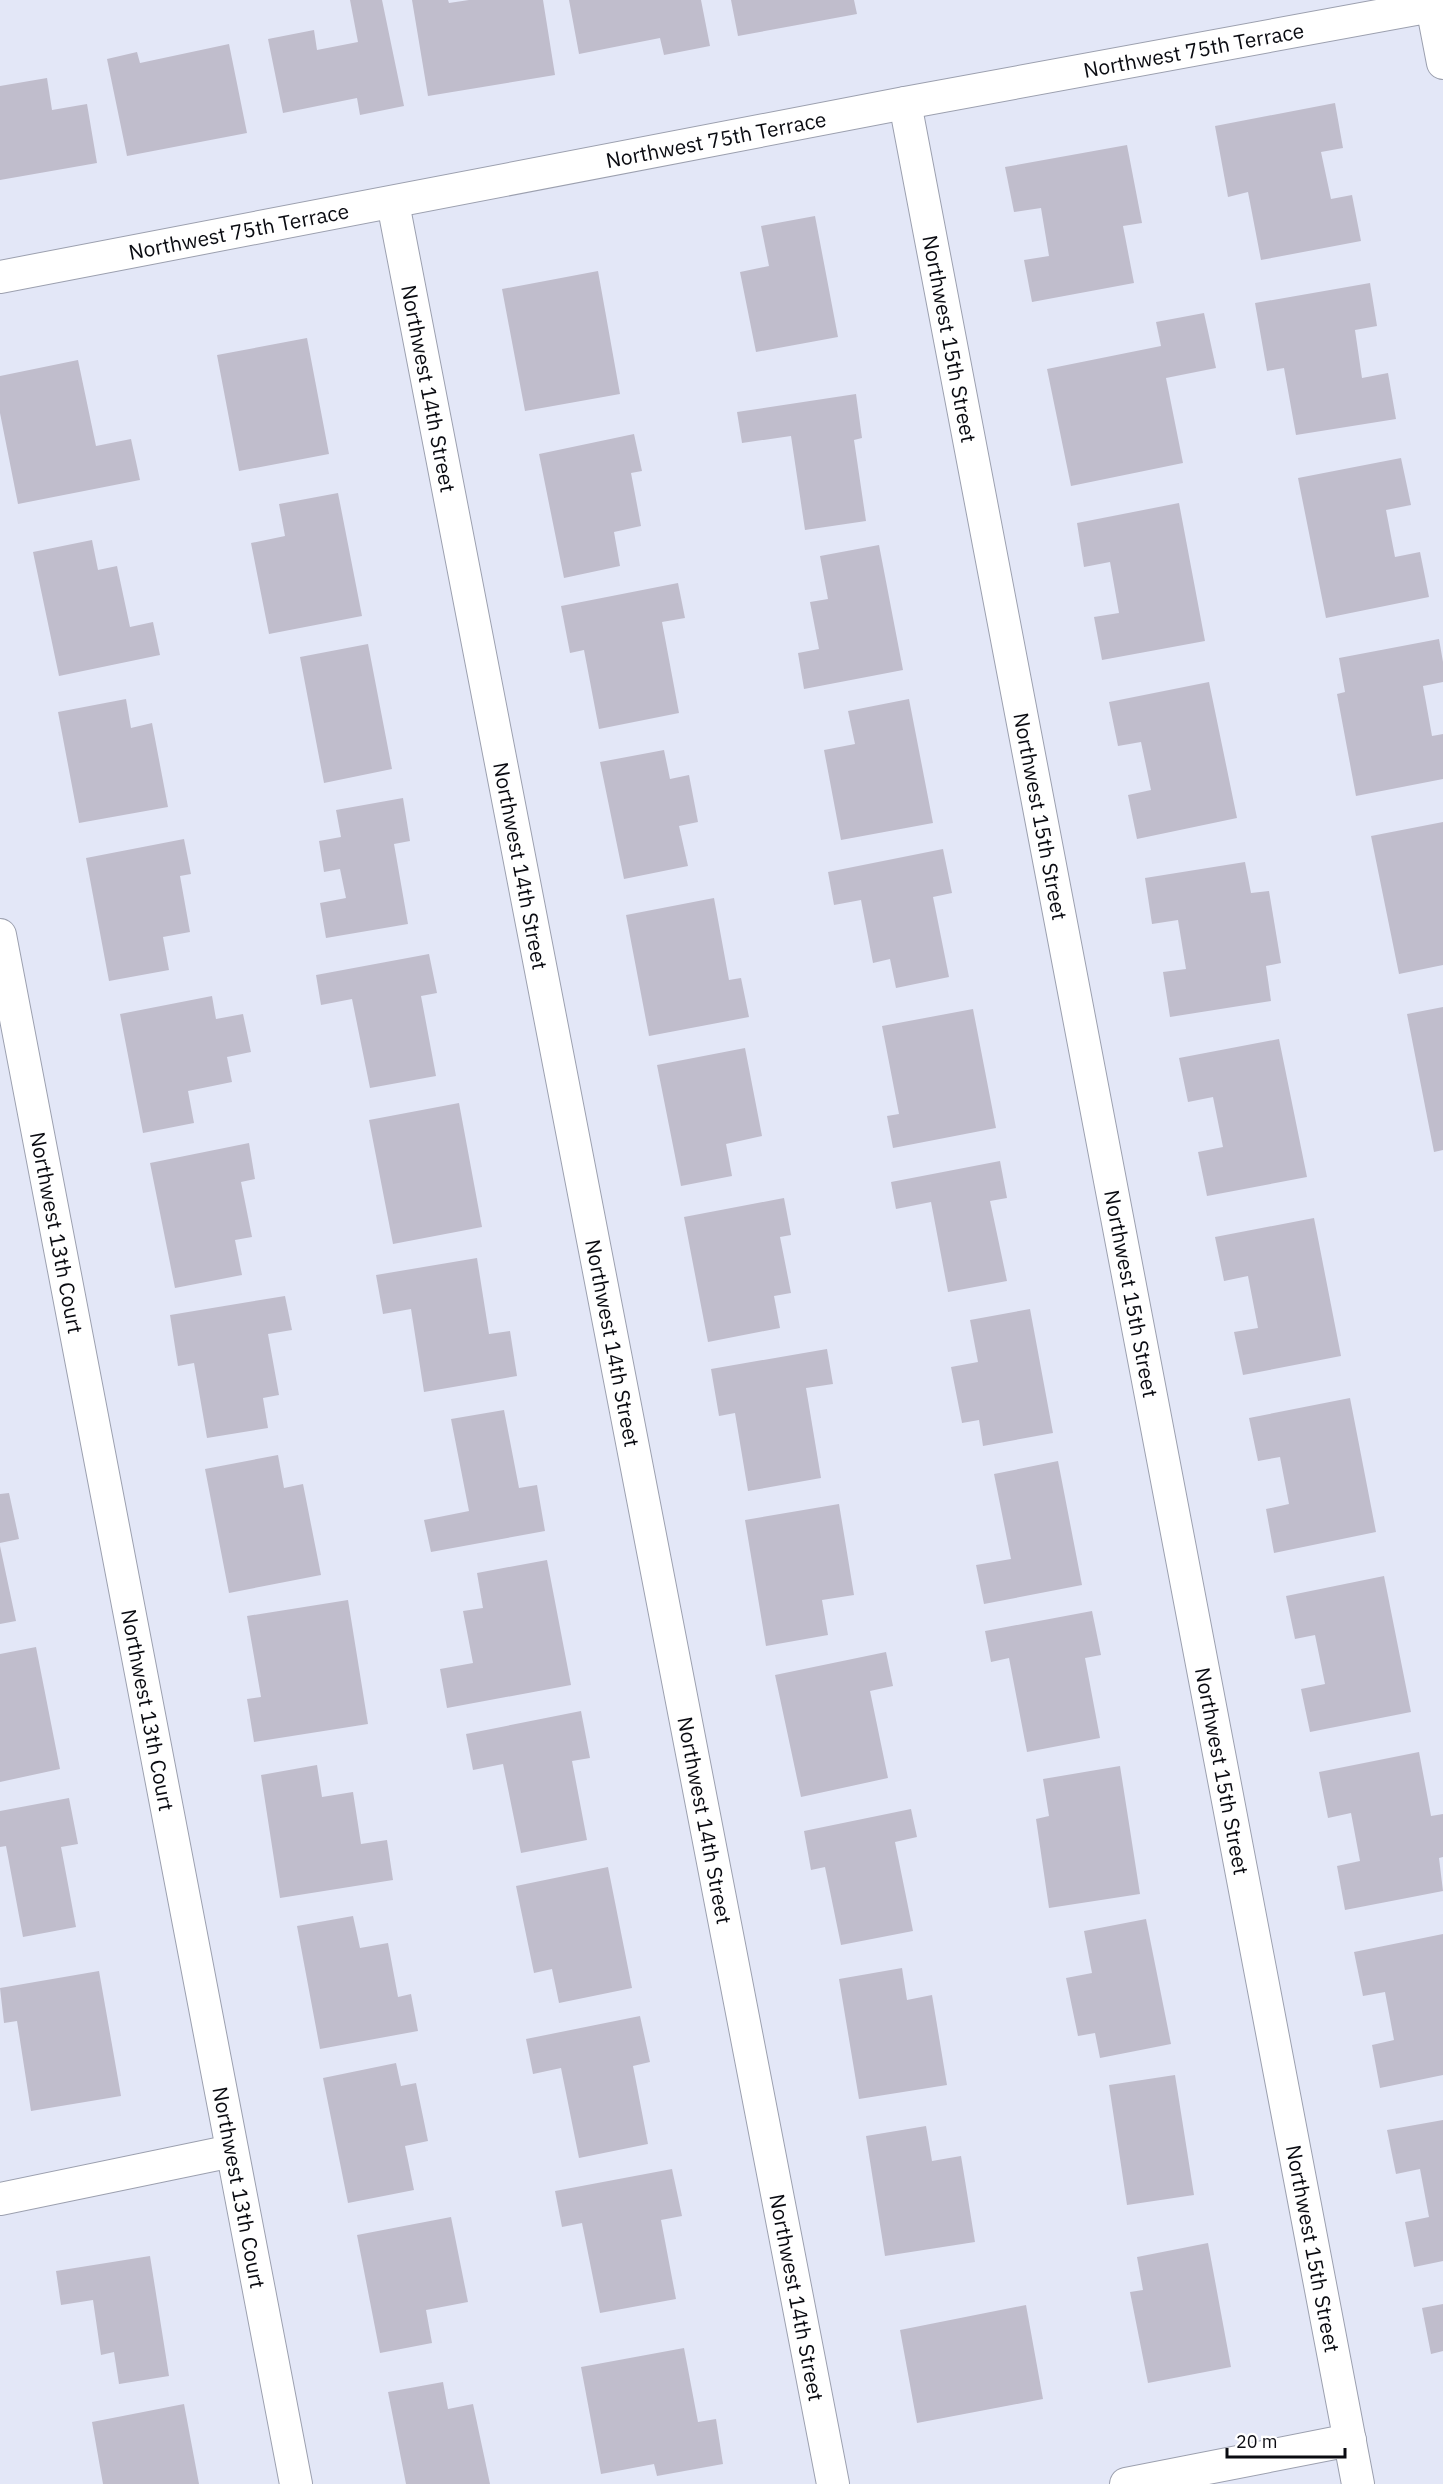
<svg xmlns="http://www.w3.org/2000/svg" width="1443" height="2484" viewBox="0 0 1443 2484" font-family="'IBM Plex Sans',sans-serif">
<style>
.building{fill:#c0bdcc}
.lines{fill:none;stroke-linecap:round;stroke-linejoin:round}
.street-casing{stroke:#9ca0af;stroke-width:34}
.street{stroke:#fff;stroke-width:32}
.labels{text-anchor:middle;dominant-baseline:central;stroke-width:6;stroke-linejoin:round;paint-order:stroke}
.street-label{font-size:21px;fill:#0a0b11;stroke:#fff}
</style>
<rect width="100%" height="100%" fill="#e3e7f7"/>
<path class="building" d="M350,0h32l22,106 -44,9 -3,-17 -74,15 -15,-74 46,-9 3,20 41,-8z
M412,0h36l1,3 20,-3h74l12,75 -127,21z
M569,0h132l9,46 -46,9 -4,-17 -81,16z
M731,0h123l3,14 -119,22z
M229,44l18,89 -120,23 -20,-97 30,-7 3,11z
M47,78l5,32 35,-6 10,59 -97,17v-94z
M1335,103l8,45 -22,4 10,47 21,-4 9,46 -100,19 -13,-68 -20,5 -13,-71z
M1127,145l15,78 -19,3 11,57 -102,19 -8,-42 25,-4 -8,-48 -27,4 -9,-45z
M815,216l23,121 -82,15 -16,-80 29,-6 -8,-40z
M598,271l22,123 -95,17 -23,-122z
M1370,283l7,43 -22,4 7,48 26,-5 8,46 -100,16 -12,-67 -17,3 -12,-68z
M1204,313l12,55 -50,10 17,85 -112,23 -24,-117 114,-23 -5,-24z
M307,338l22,116 -90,17 -22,-116z
M78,360l18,86 35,-7 9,41 -122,24 -18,-91v-37z
M856,394l6,44 -8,2 12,81 -61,9 -14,-94 -49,7 -5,-31z
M634,434l8,37 -11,2 10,53 -27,6 6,34 -56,12 -25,-124z
M1401,458l10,47 -25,5 9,47 25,-5 9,45 -103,21 -28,-140z
M338,493l24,123 -93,18 -18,-91 34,-7 -6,-32z
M1179,503l26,138 -103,19 -8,-43 25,-4 -9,-51 -26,5 -7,-44z
M92,540l6,30 19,-4 13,61 23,-5 7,33 -101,21 -26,-124z
M879,545l24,125 -99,19 -6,-36 21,-4 -9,-47 18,-3 -8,-43z
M678,583l7,35 -23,4 17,91 -80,16 -15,-79 -14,3 -9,-47z
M1439,639l4,23v20l-20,4 9,50 11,-2v45l-87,17 -19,-102 8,-2 -6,-34z
M368,644l24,125 -68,14 -24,-126z
M1209,682l28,136 -100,21 -9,-44 23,-5 -10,-48 -23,4 -9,-44z
M126,699l5,29 21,-5 16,84 -89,16 -21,-111z
M909,699l24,124 -92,17 -17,-90 31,-6 -7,-33z
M664,750l6,29 19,-4 9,47 -19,4 9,40 -64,13 -24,-117z
M403,798l7,43 -16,3 14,80 -82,14 -6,-35 26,-5 -6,-29 -16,3 -5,-31 22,-4 -5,-27z
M1443,822v143l-44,9 -28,-138z
M184,839l7,35 -11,2 10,56 -27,5 6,33 -60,11 -23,-123z
M943,849l9,44 -19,4 16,80 -53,11 -6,-29 -17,4 -12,-63 -27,5 -6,-33z
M1245,862l6,31 18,-2 12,72 -15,3 5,35 -101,16 -7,-45 23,-3 -8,-49 -26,4 -7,-46z
M714,898l15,82 12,-2 8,39 -100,19 -23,-121z
M429,954l8,39 -16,3 15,80 -66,12 -18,-89 -31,6 -5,-30z
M212,996l4,23 27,-5 8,38 -24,5 5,25 -44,9 6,32 -51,10 -23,-119z
M1443,1007v143l-9,2 -27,-138z
M973,1009l23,119 -103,20 -6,-32 12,-2 -17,-88z
M1279,1039l28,138 -100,19 -9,-44 25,-5 -10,-50 -25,5 -9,-44z
M745,1048l17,88 -36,8 6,32 -51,10 -24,-121z
M459,1103l23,124 -89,17 -24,-124z
M249,1143l6,36 -14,3 11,55 -17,3 7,35 -67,13 -25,-125z
M1000,1161l7,37 -17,3 17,80 -59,11 -17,-90 -35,7 -5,-27z
M784,1198l7,37 -11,2 11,56 -17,3 6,32 -72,14 -24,-125z
M1314,1218l27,138 -98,19 -9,-43 24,-4 -10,-52 -24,5 -9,-44z
M477,1258l12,76 21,-3 7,45 -93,16 -13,-83 -28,5 -7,-39z
M285,1296l7,34 -24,4 11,61 -16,3 5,30 -61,10 -13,-75 -16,3 -8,-51z
M1030,1309l23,124 -70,13 -4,-26 -17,3 -11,-56 27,-5 -8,-42z
M827,1349l6,35 -27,4 15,90 -73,13 -13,-78 -16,3 -8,-47z
M1350,1398l26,134 -102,21 -8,-44 23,-5 -9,-47 -22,4 -9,-43z
M504,1410l15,78 18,-3 8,46 -114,21 -7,-32 45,-9 -18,-92z
M278,1455l6,33 19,-4 18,91 -92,18 -24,-124z
M1058,1461l24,124 -98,19 -8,-39 35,-6 -17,-85z
M9,1493l10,46 -19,4v-49z
M839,1504l15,91 -32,5 6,35 -62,11 -21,-126z
M0,1546l16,75 -16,3z
M547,1560l24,125 -124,23 -7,-39 33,-6 -10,-52 20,-3 -6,-35z
M1384,1576l27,136 -101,20 -9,-43 24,-5 -10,-49 -20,4 -9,-43z
M348,1600l20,124 -114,18 -7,-43 14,-2 -14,-81z
M1092,1611l9,44 -16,3 15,80 -73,14 -18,-94 -18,4 -6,-31z
M36,1647l24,122 -60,13v-128z
M886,1652l7,34 -23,5 18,87 -87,19 -26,-122z
M581,1711l9,47 -18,3 15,79 -66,13 -18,-89 -30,6 -7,-36z
M1419,1752l12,64 12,-2v43l-4,1 4,33 -98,19 -8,-44 23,-5 -9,-48 -23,5 -9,-46z
M317,1765l5,32 31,-5 8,52 26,-4 6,40 -113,18 -19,-123z
M1120,1766l20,128 -91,14 -13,-89 13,-3 -6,-37z
M69,1798l9,46 -17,3 15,80 -53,10 -17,-91 -6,1v-36z
M911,1809l6,28 -22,5 18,89 -72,14 -16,-78 -14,3 -7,-39z
M608,1867l24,121 -73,15 -7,-34 -18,4 -18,-87z
M353,1916l7,32 28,-5 10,54 13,-3 7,37 -98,18 -23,-123z
M1146,1919l25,125 -71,14 -5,-25 -17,3 -12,-58 26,-5 -8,-42z
M1443,1934v141l-63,13 -8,-43 22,-5 -9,-48 -22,4 -9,-44z
M902,1968l5,32 25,-5 15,90 -88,14 -20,-120z
M99,1971l22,125 -90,15 -14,-90 -13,2 -4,-35z
M640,2016l10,46 -17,4 15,78 -69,14 -18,-90 -28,6 -7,-35z
M396,2063l5,23 15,-3 12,58 -23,5 9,44 -66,13 -25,-125z
M1175,2075l19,120 -67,10 -18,-120z
M1443,2120v141l-29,6 -9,-45 24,-5 -9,-48 -24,5 -9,-44z
M926,2126l6,35 29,-5 14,86 -90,14 -19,-120z
M672,2169l10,47 -21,4 15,79 -76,14 -18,-90 -20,4 -7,-36z
M451,2217l17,85 -42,8 6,33 -52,10 -23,-118z
M1208,2243l23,124 -83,16 -18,-91 13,-2 -6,-33z
M150,2256l19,120 -50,8 -5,-32 -13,3 -8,-55 -32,5 -5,-34z
M1443,2304v47l-12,3 -9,-46z
M1026,2305l17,94 -126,24 -17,-93z
M684,2348l14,74 18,-3 7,45 -66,12 -3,-12 -53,10 -20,-107z
M443,2382l5,27 25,-5 17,80h-84l-18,-92z
M184,2404l15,80h-96l-11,-62z"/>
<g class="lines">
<defs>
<g id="street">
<path id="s1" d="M905,103l453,2381"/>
<path id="s2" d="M393,203l440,2281"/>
<path id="s3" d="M0,277l905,-174 527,-97 11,57"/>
<path id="s4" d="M0,935l296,1549"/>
<path d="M0,2199l232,-48"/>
<path d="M1126,2484l224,-44"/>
</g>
</defs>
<use href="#street" class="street-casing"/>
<use href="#street" class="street"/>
</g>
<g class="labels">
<g class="street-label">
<text stroke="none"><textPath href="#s3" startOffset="1215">Northwest 75th Terrace</textPath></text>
<text stroke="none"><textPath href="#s3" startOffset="729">Northwest 75th Terrace</textPath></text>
<text stroke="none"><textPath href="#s3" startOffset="243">Northwest 75th Terrace</textPath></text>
<text stroke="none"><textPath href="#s1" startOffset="240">Northwest 15th Street</textPath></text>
<text stroke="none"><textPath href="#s2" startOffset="189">Northwest 14th Street</textPath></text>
<text stroke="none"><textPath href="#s1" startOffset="726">Northwest 15th Street</textPath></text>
<text stroke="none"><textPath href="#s2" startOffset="675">Northwest 14th Street</textPath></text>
<text stroke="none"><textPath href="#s4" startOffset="303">Northwest 13th Court</textPath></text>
<text stroke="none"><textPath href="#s1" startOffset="1212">Northwest 15th Street</textPath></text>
<text stroke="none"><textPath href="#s2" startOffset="1161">Northwest 14th Street</textPath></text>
<text stroke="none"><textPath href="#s4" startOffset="789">Northwest 13th Court</textPath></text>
<text stroke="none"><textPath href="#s1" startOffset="1698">Northwest 15th Street</textPath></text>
<text stroke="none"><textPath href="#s2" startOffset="1647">Northwest 14th Street</textPath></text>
<text stroke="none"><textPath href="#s4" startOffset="1275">Northwest 13th Court</textPath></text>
<text stroke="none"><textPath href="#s1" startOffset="2184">Northwest 15th Street</textPath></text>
<text stroke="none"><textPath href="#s2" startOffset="2133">Northwest 14th Street</textPath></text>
</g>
</g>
<path d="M1227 2448v9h118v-9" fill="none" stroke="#0a0b11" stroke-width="3"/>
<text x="1236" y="2448" font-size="18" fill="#0a0b11" stroke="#ffffff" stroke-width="4.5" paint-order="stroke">20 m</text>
</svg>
